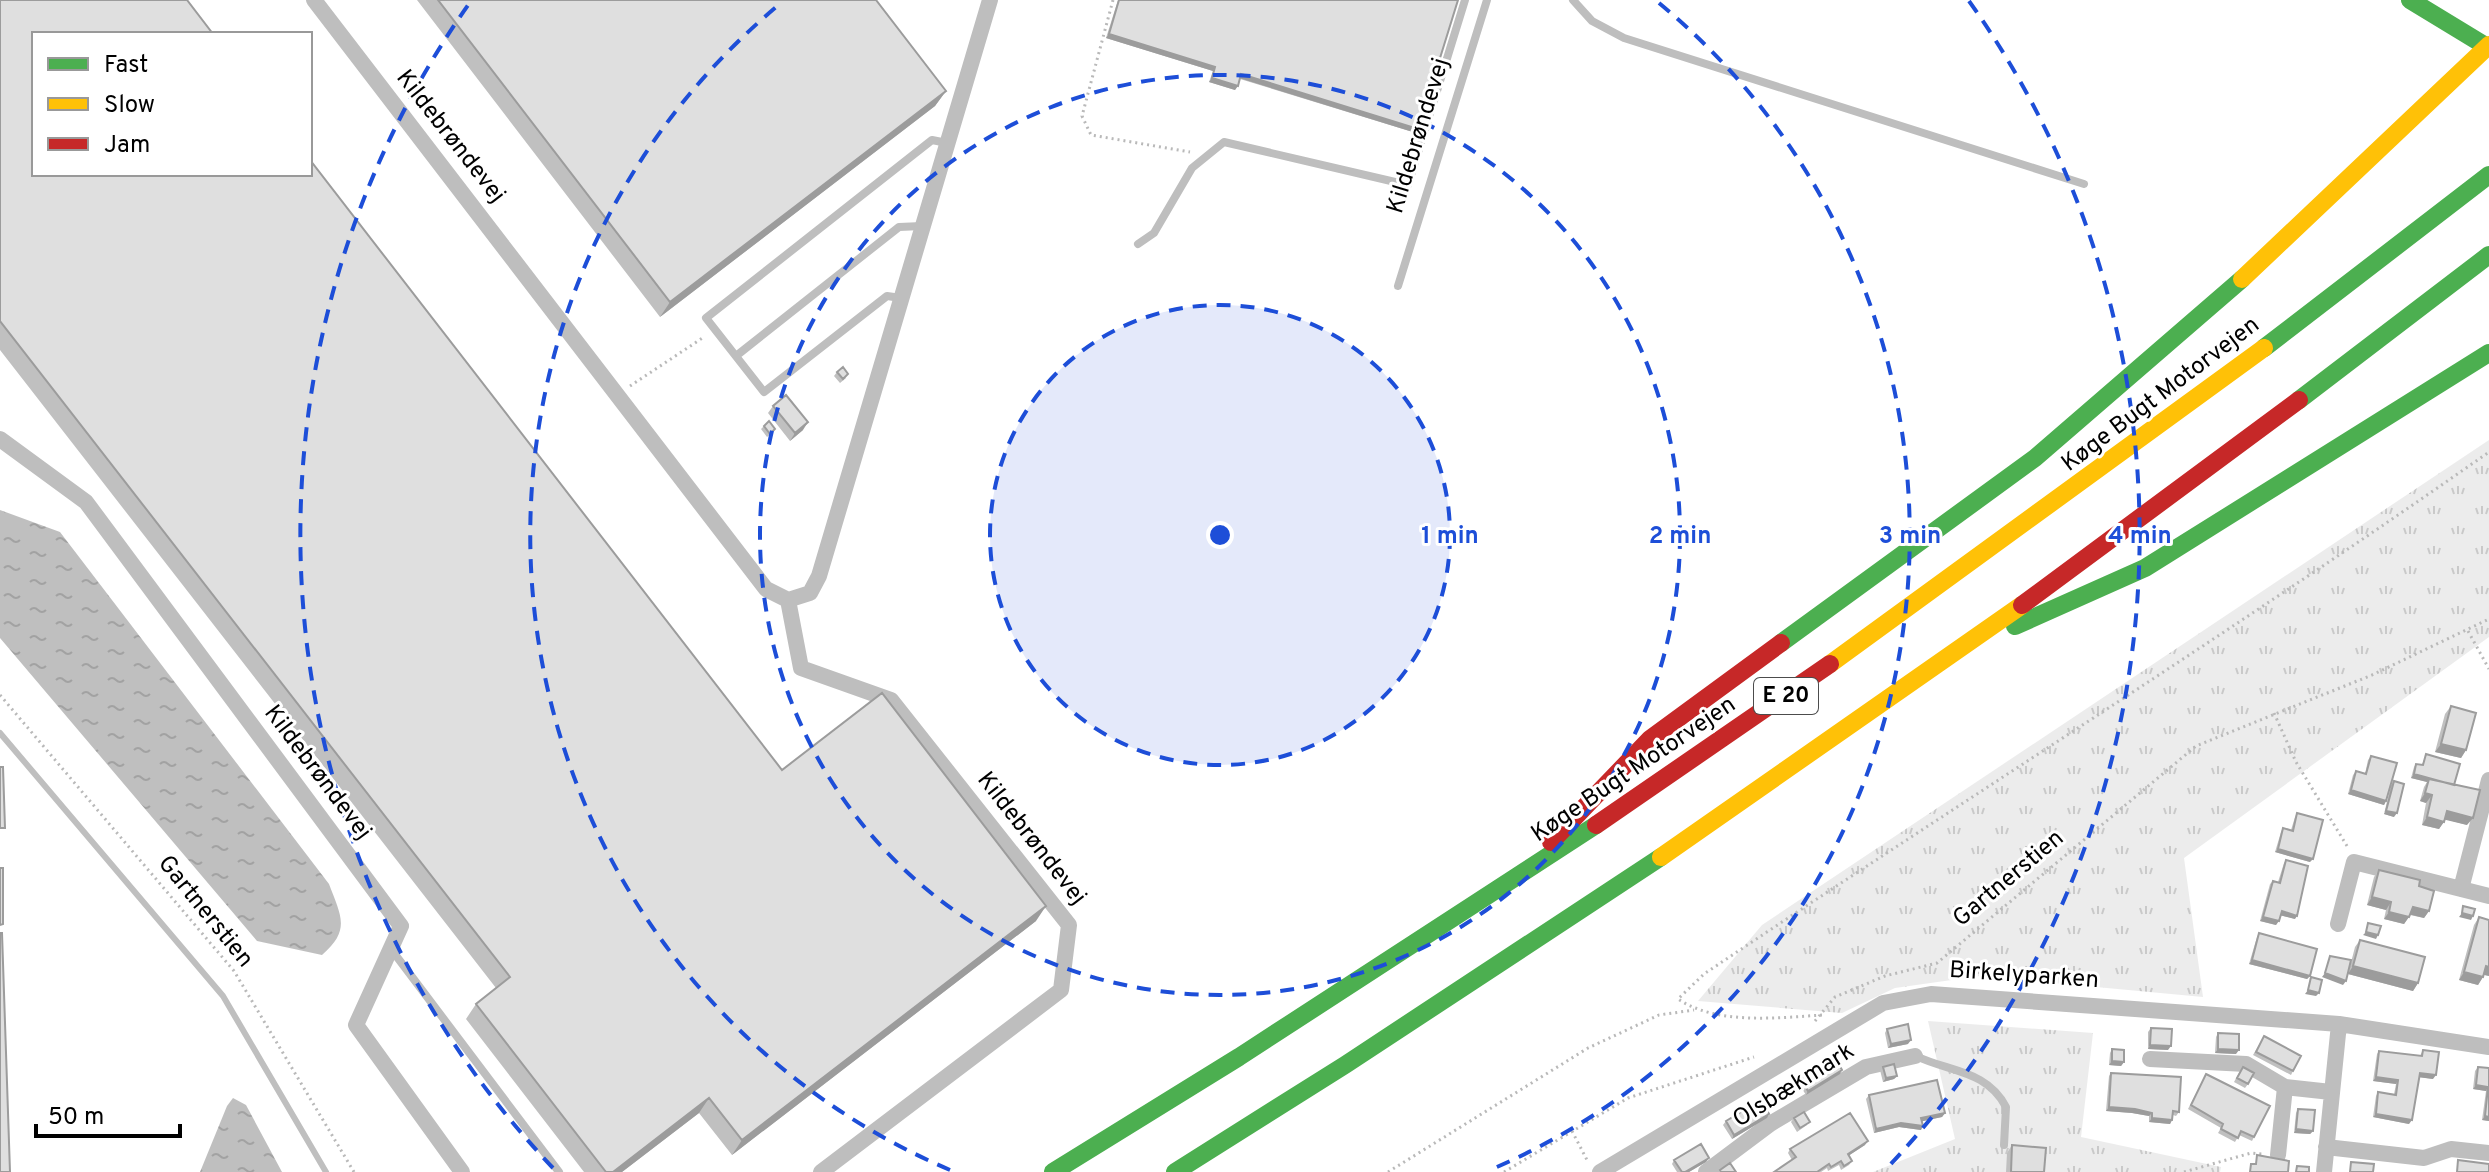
<svg xmlns="http://www.w3.org/2000/svg" width="2489" height="1172" viewBox="0 0 2489 1172" font-family="Overpass,sans-serif">
<style>
.park{fill:url(#park-tufts)}
.water{fill:url(#water-ripples)}
.lines{fill:none;stroke-linecap:round;stroke-linejoin:round}
.stream{stroke:#bfbfbf;stroke-width:6}
.path{stroke:#b9b9b9;stroke-width:3;stroke-dasharray:2 4;stroke-linecap:butt}
.lane{stroke:#bebebe;stroke-width:8}
.street{stroke:#bebebe;stroke-width:16}
.fast{stroke:#4caf50;stroke-width:18}
.slow{stroke:#ffc107;stroke-width:18}
.jam{stroke:#c62828;stroke-width:18}
.wall{fill:#c0c0c0}
.shaded-wall{fill:#9c9c9c}
.building{fill:#dfdfdf;stroke:#9c9c9c;stroke-width:2}
.ring{fill:none;stroke:#1d4ed8;stroke-width:4;stroke-dasharray:14 10}
.labels{text-anchor:middle;dominant-baseline:central;stroke-width:6;stroke-linejoin:round;paint-order:stroke}
.shield{fill:#fff;stroke:#4c4c4c;stroke-width:2}
.shield-label{font-size:22px;font-weight:bold;fill:#000}
.street-label{font-size:24px;fill:#000;stroke:#fff}
.centre{fill:#1d4ed8;stroke:#fff;stroke-width:4}
.ring-label{font-size:24px;text-anchor:middle;font-weight:bold;fill:#1d4ed8;stroke:#fff;stroke-width:6;stroke-linejoin:round;paint-order:stroke}
</style>
<defs>
<pattern id="park-tufts" width="24" height="20" patternUnits="userSpaceOnUse" patternTransform="scale(2)"><rect width="24" height="20" fill="#ececec"/><path d="M3 7l-1-3M5 7V3M7 7l1-3M15 17l-1-3M17 17v-4M19 17l1-3" fill="none" stroke="#c9c9c9"/></pattern>
<pattern id="water-ripples" width="26" height="14" patternUnits="userSpaceOnUse" patternTransform="scale(2)"><rect width="26" height="14" fill="#bfbfbf"/><path d="M2 4q2-2 4 0t4 0M15 11q2-2 4 0t4 0" fill="none" stroke="#a2a2a2"/></pattern>
</defs>
<rect width="100%" height="100%" fill="#fff"/>
<path class="park" d="M2489,440v197l-305,221 19,139 -223,-21 -85,12 -53,25 -144,-12 64,-76z
M1928,1021l165,12 -12,104 140,30 -1,5h-347l82,-33z"/>
<path class="water" d="M0,510l60,22 269,352c12,32 22,46 -7,71l-65,-14 -257,-303z
M233,1098l13,7 36,67h-82l27,-66z"/>
<g class="lines">
<path class="stream" d="M0,733l223,263 103,176"/>
<path class="path" d="M1113,0l-31,116 9,19 99,17
M630,386l74,-49
M2468,631l21,38
M0,695l234,276 120,201
M2274,713l22,49 51,84
M1822,1015c-46,3 -105,10 -144,-16l26,-25c261,-175 528,-342 785,-522
M1815,1021l20,-24 50,-21 52,-13 259,-217 176,-71 117,-56
M1572,1131l15,29
M1388,1172l200,-124 71,-33 35,-5
M1504,1172l124,-74 126,-41
M2184,1172l67,-19 11,1"/>
<path class="lane" d="M1573,0l19,21 32,17 460,146
M1138,244l16,-11 38,-65 32,-26 184,43 57,-185
M1398,286l89,-286
M901,298l-14,-2 -123,96 -58,-74 226,-178 15,3
M736,356l163,-129 23,-1
M391,949l168,223
M1916,1056c33,16 71,14 90,51l-2,38"/>
<path class="street" d="M314,0l452,589 22,11 22,-7 9,-17 171,-576
M0,439l86,63 315,424 -45,99 106,147
M788,600l13,68 90,32 178,225 -8,65 -240,182
M2461,889l28,-109
M2338,924l16,-62 135,34
M2150,1059l96,5 39,23 -7,68
M2285,1087l46,5
M2326,1147l98,11 27,-9 38,4
M1600,1172l283,-169 48,-9 408,30 150,23
M1706,1172l64,-48 96,-57 49,-11
M2324,1172l15,-148"/>
<path class="fast" d="M2410,0l79,48
M2264,348l225,-173
M2299,400l190,-145
M2015,626l130,-58 344,-215
M1781,643l254,-185 207,-179
M1053,1172l186,-115 357,-232
M1175,1172l170,-107 316,-208"/>
<path class="slow" d="M2242,279l247,-234
M1830,664l434,-316
M1661,857l361,-252"/>
<path class="jam" d="M2022,605l277,-205
M1596,825l234,-161
M1551,842l99,-103 131,-96"/>
</g>
<path class="wall" d="M0,0l782,770 254,151 -304,234 -33,-42 -77,59h-38l-118,-153 10,-15 20,-16 -496,-638z
M417,0h459l70,91 -11,15 -275,211z
M1118,0h340l-40,129 -2,4 -176,-54 -5,11 -26,-8 4,-11 -107,-33z
M837,372l9,6 -6,5 -6,-7z
M773,406l30,24 -13,11 -22,-28z
M764,426l8,7 -5,4 -6,-8z
M2451,706l15,44 -5,8 -26,-6 10,-38z
M2426,754l28,31 13,40 -22,-6 -6,10 -17,-4 4,-22 -6,-2 4,-14 3,-5 -16,-4 3,-11 2,-3 6,1z
M2371,756l15,45 -2,4 -36,-11 5,-19 3,-4 9,3 3,-14z
M2394,781v36l-10,-3 7,-29z
M2297,813l13,49 -35,-10 6,-20 2,-4 8,2 4,-13z
M2286,860l9,59 -15,-4 -4,10 -16,-4 10,-37 3,-3 5,1 6,-19z
M2379,870l50,41 -5,7 -14,-3 -6,9 -20,-5 2,-9 -19,-5 7,-28z
M2479,917l10,59 -5,-1 -6,10 -19,-5 15,-55z
M2259,933l51,43 -3,3 -58,-15 8,-27z
M2360,940l58,43 -5,8 -65,-17 7,-27z
M2151,1028l17,22 -20,-1v-17z
M1887,1029l21,15 -20,4 -3,-15z
M2218,1033l18,21 -21,-1 1,-16z
M2264,1036l29,35 -2,4 -38,-20z
M2112,1049l12,13 -3,4 -12,-1 1,-12z
M2423,1050l10,29 -14,-2 -10,47 -36,-7 3,-21 2,-4 16,2 2,-10 -23,-3 4,-27 2,-3 41,5z
M1883,1067l14,9 -3,3 -11,3 -3,-12z
M2478,1067l11,1v53l-7,-1 4,-29 -13,-2 2,-18z
M2240,1071l8,13 -3,4 -11,-6z
M2111,1073l68,39 -3,4 -3,-1 -1,5 -2,4 -21,-2v-6l-17,-3 -26,-2 3,-35z
M1840,1074l-34,21 -9,-14 3,-4z
M2206,1074l48,63 -2,4 -13,-6 -4,7 -17,-9 3,-5 -33,-19z
M1869,1095l76,18 -3,4 -20,4 -1,9 -22,-3 -25,6 -8,-34z
M2298,1109l15,22 -3,3 -16,-1 2,-20z
M1767,1118l-35,21 -9,-14 3,-4z
M1794,1118l13,7 -10,7 -6,-10z
M1865,1145l-17,11 4,5 -3,4 -8,5 -2,-5 -11,6 -1,-3 -6,4h-47l18,-12 -4,-7 2,-4z
M2012,1145l32,27h-38l1,-19z
M1709,1158l-3,4 -17,10h-12l-5,-8 2,-4z"/>
<path class="shaded-wall" d="M1109,34l106,33 -2,4 -107,-33z
M1241,74l177,55 -2,4 -177,-55z
M1212,78l26,8 -3,4 -26,-8z
M946,91l-11,15 -275,211 10,-15z
M808,422l-5,8 -13,11 5,-8z
M2441,744l25,6 -5,8 -26,-6z
M2414,774l40,12 -25,-7 -2,3 -16,-4z
M2351,790l35,11 -2,4 -36,-11z
M2425,793l7,2 -6,8 -6,-2z
M2386,811l11,2 -3,4 -10,-3z
M2447,811l26,7 -6,7 -25,-6z
M2427,817l17,5 -5,7 -17,-4z
M2278,849l35,10 -3,3 -35,-10z
M2372,897l19,5 -5,8 -19,-5z
M1046,906l-10,15 -304,234 10,-15z
M2413,907l16,4 -5,7 -16,-4z
M2282,911l15,5 -2,3 -16,-4z
M2389,912l20,5 -5,7 -20,-5z
M2462,913l11,3 -2,4 -12,-3z
M2263,917l16,4 -3,4 -16,-4z
M2366,932l12,3 -2,4 -13,-4z
M2252,960l58,16 -3,3 -58,-15z
M2353,966l65,17 -5,8 -65,-17z
M2486,966l3,1v9l-8,-2z
M2464,972l19,5 -5,8 -19,-5z
M2325,973l21,8 -3,4 -21,-8z
M2308,990l11,3 -3,3 -11,-2z
M1911,1040l-3,4 -20,4 3,-4z
M2150,1045l21,1 -3,4 -20,-1z
M2218,1049l21,1 -3,4 -21,-1z
M2112,1061l12,1 -3,4 -12,-1z
M1842,1070l-2,4 -34,21 2,-4z
M2420,1073l16,2 -3,4 -16,-2z
M1897,1076l-3,3 -11,3 3,-4z
M2376,1077l22,3 -2,4 -23,-3z
M2476,1085l12,2 -2,4 -13,-2z
M709,1098l-10,15 -77,59h-9z
M2109,1107l26,2 17,4 -3,3 -17,-3 -26,-2z
M1945,1113l-3,4 -23,5 2,-4z
M1769,1114l-2,4 -35,21 2,-4z
M2376,1114l36,6 -3,4 -36,-7z
M2485,1116l4,1v4l-7,-1z
M2152,1118l20,2 -2,4 -21,-2z
M1901,1123l22,3 -2,4 -22,-3 -25,6 2,-4z
M2296,1129l17,2 -3,3 -16,-1z
M1868,1141l-3,4 -20,13 3,-4z
M1709,1158l-3,4 -17,10h-4z"/>
<path class="building" d="M0,0h187l26,34h-179v140h276v-14l472,610 100,-77 164,213 -304,234 -33,-42 -96,74h-7l-130,-168 34,-27 -510,-656z
M438,0h438l70,91 -276,211z
M1119,0h339l-40,129 -177,-55 -3,12 -26,-8 3,-11 -106,-33z
M843,367l5,7 -5,5 -6,-7z
M786,395l22,27 -13,11 -22,-27z
M769,421l6,8 -5,5 -6,-8z
M2451,706l25,7 -10,37 -25,-6z
M2426,754l34,10 -6,21 -40,-11 2,-10 7,1z
M2371,756l26,7 -11,38 -35,-11 5,-19 10,3z
M0,767h3l2,61h-5z
M2429,779l51,11 -7,28 -26,-7 -3,11 -17,-5 5,-22 -7,-2z
M2394,781l10,3 -7,29 -11,-2z
M2297,813l26,7 -10,39 -35,-10 5,-21 10,3z
M2286,860l22,6 -11,50 -15,-5 -3,10 -16,-4 10,-36 7,2z
M0,868h3v56l-3,1z
M2379,870l41,10 -1,6 15,5 -5,20 -16,-4 -4,10 -20,-5 2,-10 -19,-5z
M2463,906l12,3 -2,7 -11,-3z
M2479,917l10,3v47l-3,-1 -3,11 -19,-5z
M2368,923l13,3 -3,9 -12,-3z
M0,933h2l8,239h-10z
M2259,933l58,16 -7,27 -58,-16z
M2360,940l65,17 -7,26 -65,-17z
M2330,956l21,4 -5,21 -21,-8z
M2311,977l11,3 -3,13 -11,-3z
M1908,1024l3,16 -20,4 -4,-15z
M2151,1028l21,1 -1,17 -21,-1z
M2218,1033l21,1v16l-21,-1z
M2264,1036l37,20 -8,15 -37,-19z
M2112,1049l12,1v12l-12,-1z
M2423,1050l16,2 -3,23 -16,-2 -8,47 -36,-6 2,-22 18,3 2,-15 -22,-3 3,-26 43,5z
M1834,1056l8,14 -34,21 -8,-14z
M1894,1064l3,12 -11,2 -3,-11z
M2243,1067l11,6 -6,11 -11,-6z
M2478,1067l11,1v49l-4,-1 3,-29 -12,-2z
M2111,1073l70,4 -2,35 -6,-1 -1,9 -20,-2v-5l-17,-4 -26,-2z
M2206,1074l64,32 -16,31 -13,-6 -3,7 -17,-9 2,-5 -32,-19z
M1937,1080l8,33 -24,5 2,8 -22,-3 -25,6 -7,-34z
M1761,1100l8,14 -35,21 -8,-14z
M2298,1109l17,1 -2,21 -17,-2z
M1804,1112l6,10 -10,6 -6,-10z
M1850,1113l18,28 -20,13 4,7 -8,5 -3,-5 -10,6 -2,-3 -12,8h-43l22,-15 -6,-8z
M1701,1144l8,14 -24,14h-3l-8,-12z
M2012,1145l34,3 -2,24h-33z
M2257,1155l32,6 -1,11h-38l1,-8h5z
M2458,1160l31,4v8h-32z
M2351,1162l23,2 -1,8h-23z
M1730,1163l6,9h-15l-1,-2z
M2297,1166l12,1v5h-13z"/>
<circle cx="1220" cy="535" r="230" fill="#1d4ed8" fill-opacity=".12"/>
<g class="ring">
<circle cx="1220" cy="535" r="230"/>
<circle cx="1220" cy="535" r="460"/>
<path d="M950 1170A690 690 0 0 1 781 3M1659 3A690 690 0 0 1 1490 1170"/>
<path d="M553 1168A920 920 0 0 1 471 1M1969 1A920 920 0 0 1 1887 1168"/>
</g>
<g class="labels">
<rect class="shield" x="1754" y="678" width="64" height="36" rx="6"/>
<g class="shield-label">
<text x="1786" y="696">E 20</text>
</g>
<g class="street-label">
<text transform="translate(1419 136) rotate(-73)">Kildebrøndevej</text>
<text transform="translate(450 137) rotate(52)">Kildebrøndevej</text>
<text transform="translate(2161 395) rotate(-37)">Køge Bugt Motorvejen</text>
<text transform="translate(1634 770) rotate(-34)">Køge Bugt Motorvejen</text>
<text transform="translate(317 773) rotate(53)">Kildebrøndevej</text>
<text transform="translate(1031 839) rotate(52)">Kildebrøndevej</text>
<text transform="translate(2009 879) rotate(-40)">Gartnerstien</text>
<text transform="translate(205 912) rotate(51)">Gartnerstien</text>
<text transform="translate(2024 976) rotate(4)">Birkelyparken</text>
<text transform="translate(1794 1086) rotate(-32)">Olsbækmark</text>
</g>
</g>
<circle cx="1220" cy="535" r="12" class="centre"/>
<g class="ring-label">
<text x="1450" y="543">1 min</text>
<text x="1680" y="543">2 min</text>
<text x="1910" y="543">3 min</text>
<text x="2140" y="543">4 min</text>
</g>
<rect x="32" y="32" width="280" height="144" fill="#ffffff" stroke="#999999" stroke-width="2"/>
<rect x="48" y="58" width="40" height="12" fill="#4caf50" stroke="#999999" stroke-width="2"/>
<text x="104" y="72" font-size="24" fill="#000000">Fast</text>
<rect x="48" y="98" width="40" height="12" fill="#ffc107" stroke="#999999" stroke-width="2"/>
<text x="104" y="112" font-size="24" fill="#000000">Slow</text>
<rect x="48" y="138" width="40" height="12" fill="#c62828" stroke="#999999" stroke-width="2"/>
<text x="104" y="152" font-size="24" fill="#000000">Jam</text>
<path d="M36 1124v12h144v-12" fill="none" stroke="#000000" stroke-width="4"/>
<text x="48" y="1124" font-size="24" fill="#000000" stroke="#ffffff" stroke-width="6" paint-order="stroke">50 m</text>
</svg>
